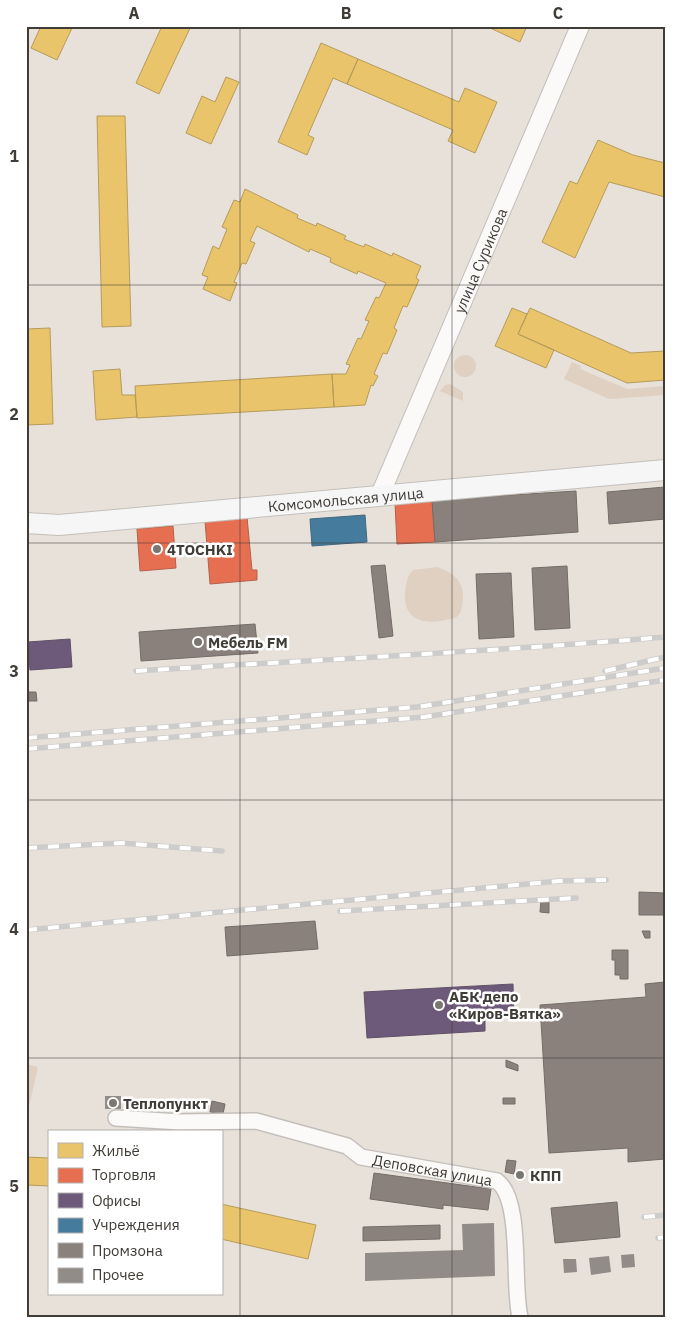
<svg xmlns="http://www.w3.org/2000/svg" width="691" height="1343" viewBox="0 0 691 1343" font-family="'IBM Plex Sans',sans-serif">
<style>
.green{fill:#dfd0c1}
.homes{fill:#e9c46a;stroke:#b69b5b}
.shops{fill:#e76f51;stroke:#b56049}
.offices{fill:#6d597a;stroke:#605066}
.public{fill:#457b9d;stroke:#44687e}
.industry{fill:#8a817c;stroke:#746c67}
.building{fill:#918c87}
.lines{fill:none;stroke-linecap:round;stroke-linejoin:round}
.minor-casing{stroke:#c4bfba;stroke-width:18}
.tertiary-casing{stroke:#c4bfba;stroke-width:20}
.secondary-casing{stroke:#c4bfba;stroke-width:22}
.minor{stroke:#fbfaf9;stroke-width:15}
.tertiary{stroke:#fbfaf9;stroke-width:18}
.secondary{stroke:#f6f6f7;stroke-width:20}
.rail-casing{stroke:#cdccca;stroke-width:5.5}
.rail{stroke:#fff;stroke-width:4;stroke-dasharray:11;stroke-linecap:butt}
.grid{fill:none;stroke:#403c37;stroke-width:1;stroke-opacity:0.55}
.poi-dot{fill:#7a7670;stroke:#fff;stroke-width:2}
.labels{text-anchor:middle;dominant-baseline:central;stroke-width:5;stroke-linejoin:round;paint-order:stroke}
.street-label{font-size:15px;fill:#403c37;stroke:#fff}
.poi-label{font-size:15px;font-weight:bold;fill:#403c37;stroke:#fff;text-anchor:start}
.neatline{fill:none;stroke:#403c37;stroke-width:2}
.grid-label{font-size:16px;text-anchor:middle;font-weight:bold;fill:#403c37}
</style>
<rect width="100%" height="100%" fill="#e7e1da"/>
<path class="green" d="M454 366a11 11 0 1 1 22 0a11 11 0 1 1-22 0Z
M572,362l9,4 -1,3 47,20 38,-3v9l-56,4 -45,-20z
M450,384l13,8v9l-23,-10 5,-6z
M437,567c17,6 27,14 26,33 -1,4 -1,11 -4,15 -4,4 -9,4 -14,5 -19,4 -38,2 -40,-21 0,-10 1,-23 8,-29z
M26,1064l12,3 -12,52z"/>
<path class="homes" d="M41,26h32l-16,34 -26,-12z
M162,26h29l-32,68 -23,-11z
M486,26h41l-7,16z
M321,43l37,16 -11,25 -14,-6 -25,57 6,3 -7,17 -29,-13z
M358,59l101,43 6,-14 32,14 -22,51 -27,-12 5,-11 -106,-46z
M226,77l13,5 -28,62 -25,-11 16,-37 13,6z
M97,116h28l6,210 -29,1z
M598,140l35,15 32,8v34l-56,-15 -34,76 -33,-16 28,-61 7,3z
M245,189l53,26 -1,3 19,8 1,-3 29,13 -2,3 20,8 1,-3 27,12 1,-3 28,13 -5,12 3,2 -12,27 -4,-1 -9,22 3,2 -10,24 -4,-1 -9,21 4,2 -5,10 -2,-1 -6,20 -31,2 -2,-33h14l4,-9 -4,-1 12,-26 3,1 8,-18 -4,-1 11,-23 3,1 7,-15 -28,-12 -1,3 -27,-12 1,-4 -21,-9 -1,3 -52,-26 -7,15 5,2 -9,21 -4,-1 -8,19 3,1 -7,18 -27,-12 5,-12 -6,-2 11,-29 6,3 8,-20 -5,-2 12,-27 6,2z
M512,308l15,6 -9,20 36,16 -8,18 -51,-22z
M530,308l101,45 34,-2v29l-38,3 -109,-49z
M50,328l3,96 -27,1v-96z
M120,369l2,26h13l2,22 -41,3 -3,-49z
M332,374l2,33 -197,11 -2,-32z
M26,1157l23,1v28l-23,-1z
M221,1204l95,21 -8,34 -87,-20z"/>
<path class="shops" d="M432,500l3,42 -38,2 -2,-41z
M247,517l5,53h5v10l-47,4 -5,-63z
M173,526l3,42 -36,3 -3,-42z"/>
<path class="offices" d="M70,639l2,28 -42,3 -2,-28z
M513,984l1,33 -29,2v12l-118,7 -3,-46z"/>
<path class="public" d="M365,515l2,27 -55,4 -2,-27z"/>
<path class="industry" d="M665,487v32l-56,5 -2,-32z
M576,491l2,41 -143,10 -3,-42z
M385,565l8,71 -14,2 -8,-72z
M567,566l3,62 -35,2 -3,-62z
M511,573l3,64 -35,2 -3,-65z
M255,624l3,29 -117,8 -2,-29z
M28,692h8l1,9h-9z
M639,892l26,1v22h-26z
M541,900l8,1v12l-9,-1z
M315,921l3,28 -91,7 -2,-29z
M642,931h8v7h-5z
M612,950h16v29h-8v-4h-5v-15h-3z
M665,982v177l-37,3v-14l-79,5 -9,-148 106,-8 -1,-13z
M506,1060l12,5v6l-12,-4z
M503,1098h12v6h-12z
M212,1101l13,3 -2,10 -13,-2z
M507,1160l9,1 -2,13 -9,-2z
M516,1171l8,2 -1,6 -8,-2z
M374,1173l117,16 -3,21 -45,-5v4l-73,-10z
M617,1202l3,35 -65,6 -4,-35z
M440,1225v14l-77,2v-14z"/>
<path class="building" d="M105,1096h16v13h-16z
M494,1223l1,53 -130,5v-28l98,-3 -1,-26z
M634,1254l1,13 -13,1 -1,-13z
M609,1256l2,16 -20,3 -2,-17z
M563,1259h13l1,13 -13,1z"/>
<g class="lines">
<defs>
<g id="minor">
<path id="s1" d="M116,1118l64,4 76,-1 91,25 14,11 136,24c26,19 15,104 23,136"/>
</g>
<g id="tertiary">
<path id="s2" d="M380,495l200,-469"/>
</g>
<g id="secondary">
<path id="s3" d="M26,523l33,2 606,-55"/>
</g>
</defs>
<use href="#minor" class="minor-casing"/>
<use href="#tertiary" class="tertiary-casing"/>
<use href="#secondary" class="secondary-casing"/>
<use href="#minor" class="minor"/>
<use href="#tertiary" class="tertiary"/>
<use href="#secondary" class="secondary"/>
<defs>
<path id="rail" d="M136,671c176,-11 353,-19 529,-34
M605,671l60,-14
M26,738l391,-31 248,-39
M26,749l398,-32 241,-37
M26,848l95,-5 101,8
M340,911l236,-13
M26,930l533,-49 47,-1
M644,1217l21,-2
M658,1238l7,-1"/>
</defs>
<use href="#rail" class="rail-casing"/>
<use href="#rail" class="rail"/>
</g>
<path class="grid" d="M240,26v1291M452,26v1291M26,285h639M26,543h639M26,800h639M26,1058h639"/>
<g class="poi-dot">
<circle cx="157" cy="549" r="5"/>
<circle cx="198" cy="642" r="5"/>
<circle cx="439" cy="1005" r="5"/>
<circle cx="113" cy="1103" r="5"/>
<circle cx="520" cy="1175" r="5"/>
</g>
<g class="labels">
<g class="street-label">
<text stroke="none"><textPath href="#s2" startOffset="255">улица Сурикова</textPath></text>
<text stroke="none"><textPath href="#s3" startOffset="321">Комсомольская улица</textPath></text>
<text stroke="none"><textPath href="#s1" startOffset="325">Деповская улица</textPath></text>
</g>
<g class="poi-label">
<text x="167" y="549">4TOCHKI</text>
<text x="208" y="642">Мебель FM</text>
<text x="449" y="996">АБК депо<tspan x="449" dy="17">«Киров-Вятка»</tspan></text>
<text x="123" y="1103">Теплопункт</text>
<text x="530" y="1175">КПП</text>
</g>
</g>
<rect width="691" height="1343" fill="none" stroke="#ffffff" stroke-width="55"/>
<rect x="48" y="1130" width="175" height="165" fill="#ffffff" stroke="#b3b1af"/>
<rect x="58" y="1143" width="25" height="15" fill="#e9c46a" stroke="#b3b1af"/>
<text x="92" y="1156" font-size="15" fill="#403c37">Жильё</text>
<rect x="58" y="1168" width="25" height="15" fill="#e76f51" stroke="#b3b1af"/>
<text x="92" y="1180" font-size="15" fill="#403c37">Торговля</text>
<rect x="58" y="1193" width="25" height="15" fill="#6d597a" stroke="#b3b1af"/>
<text x="92" y="1206" font-size="15" fill="#403c37">Офисы</text>
<rect x="58" y="1218" width="25" height="15" fill="#457b9d" stroke="#b3b1af"/>
<text x="92" y="1230" font-size="15" fill="#403c37">Учреждения</text>
<rect x="58" y="1243" width="25" height="15" fill="#8a817c" stroke="#b3b1af"/>
<text x="92" y="1256" font-size="15" fill="#403c37">Промзона</text>
<rect x="58" y="1268" width="25" height="15" fill="#918c87" stroke="#b3b1af"/>
<text x="92" y="1280" font-size="15" fill="#403c37">Прочее</text>
<rect x="28" y="28" width="636" height="1288" class="neatline"/>
<g class="grid-label">
<text x="134" y="19">A</text>
<text x="346" y="19">B</text>
<text x="558" y="19">C</text>
<text x="14" y="162">1</text>
<text x="14" y="420">2</text>
<text x="14" y="677">3</text>
<text x="14" y="935">4</text>
<text x="14" y="1192">5</text>
</g>
</svg>
